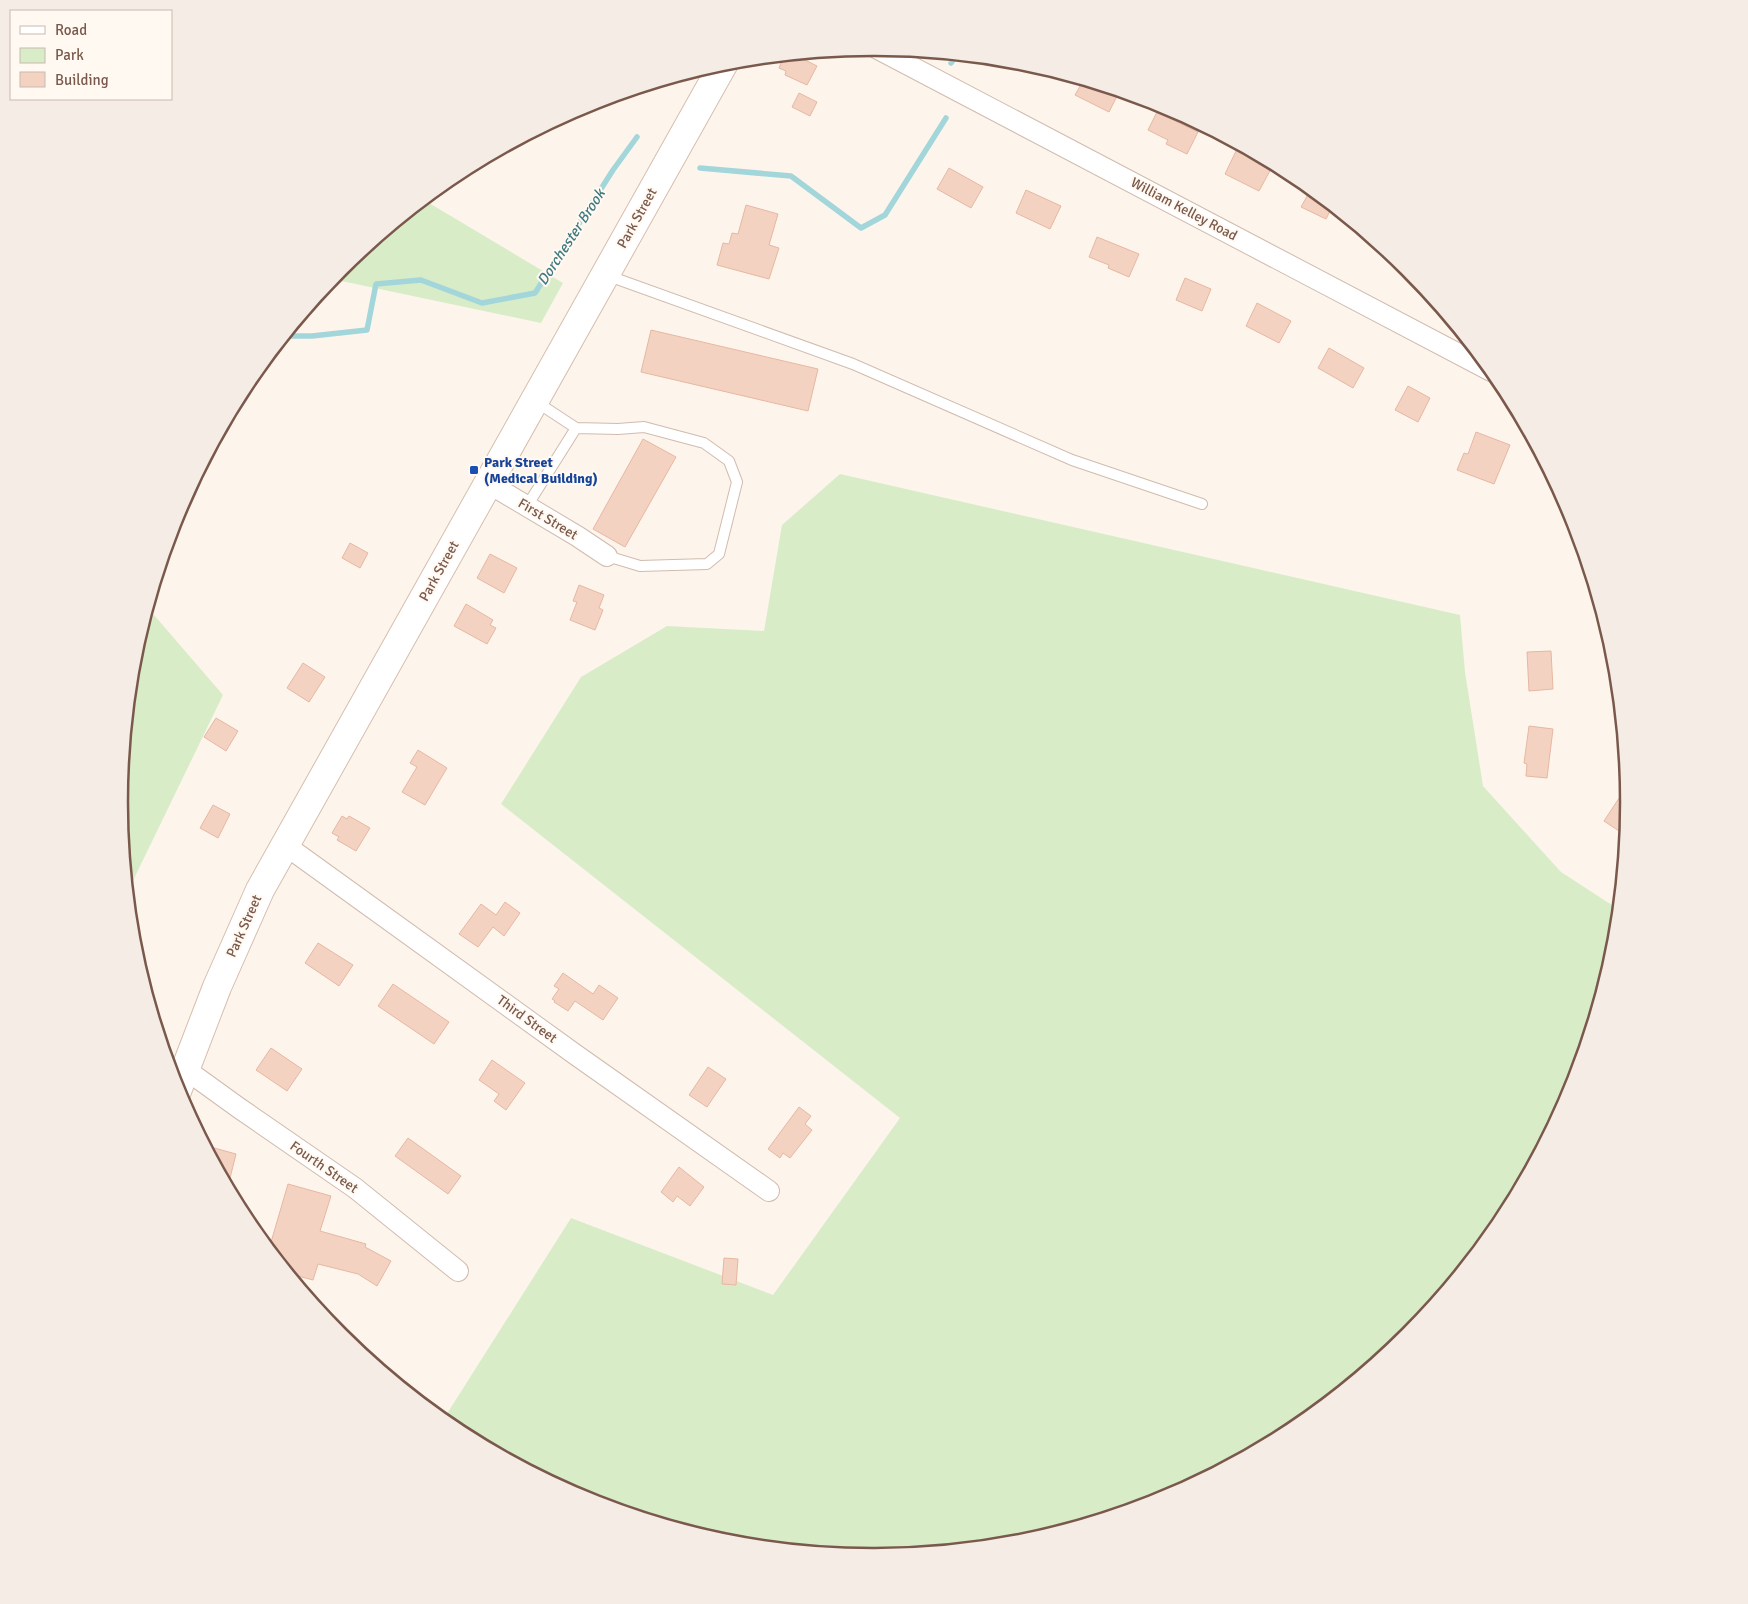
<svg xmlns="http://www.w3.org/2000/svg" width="1748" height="1604" viewBox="0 0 1748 1604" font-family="Signika,sans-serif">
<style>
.green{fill:#d9ecc8}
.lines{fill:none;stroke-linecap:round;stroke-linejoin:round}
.stream{stroke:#a3d6db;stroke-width:5.5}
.building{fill:#f4d2c1;stroke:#e7b7a1}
.service-casing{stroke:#d1bbaf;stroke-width:12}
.minor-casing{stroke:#d1bbaf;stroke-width:22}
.secondary-casing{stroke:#d7beae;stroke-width:30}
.service{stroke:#fff;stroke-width:10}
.minor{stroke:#fff;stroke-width:20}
.secondary{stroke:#fff;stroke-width:28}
.transit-dot{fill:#1a4fb4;stroke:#fff9f2;stroke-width:2}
.labels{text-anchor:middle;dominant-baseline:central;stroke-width:4;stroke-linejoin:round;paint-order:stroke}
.street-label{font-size:14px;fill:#7a594c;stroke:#fff9f2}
.transit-label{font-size:14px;font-weight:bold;fill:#164399;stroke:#fff9f2;text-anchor:start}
.water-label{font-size:15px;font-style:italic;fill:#3e797f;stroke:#fff9f2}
.rim{fill:none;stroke:#7a594c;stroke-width:2.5}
</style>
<rect width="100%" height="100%" fill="#fdf5eb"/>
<path class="green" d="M424,200l139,83 -22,40 -209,-44 9,-11z
M840,474l620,141 5,57 18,114 78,86 57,37 -4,40 -43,142 -70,130 -94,115 -114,93 -131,70 -141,43 -147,14 -147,-14 -142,-43 -130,-70 -12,-9 128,-202 202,77 127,-177 -399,-314 80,-127 86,-51 97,5 18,-106z
M148,608l75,87 -95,196 -8,-89 14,-147z"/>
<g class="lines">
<path class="stream" d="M951,63l5,-7
M700,168l91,8 70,52 24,-13 61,-97
M285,336h27l55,-6 9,-46 45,-4 61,23 53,-10 78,-123 24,-33"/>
</g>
<path class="building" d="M795,55l22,11 -10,19 -22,-10 1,-4 -7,-3 5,-12z
M1083,81l36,11 -10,20 -34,-17z
M799,93l18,9 -7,14 -18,-9z
M1157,112l41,20 -11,22 -21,-10 2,-4 -20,-10z
M1237,149l35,18 -13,24 -34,-17z
M949,168l34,19 -12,21 -34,-19z
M1311,189l21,18 -6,12 -25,-12z
M1026,190l35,16 -11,23 -34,-16z
M746,205l32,9 -9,31 10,3 -10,31 -52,-14 6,-22 6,1 3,-11 6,1z
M1097,237l42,17 -10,23 -21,-9 1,-3 -20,-8z
M1185,278l26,11 -9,22 -26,-11z
M1257,303l34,18 -12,22 -33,-17z
M651,330l167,39 -10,42 -167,-39z
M1329,348l35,20 -11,20 -35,-20z
M1408,386l22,12 -12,24 -23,-12z
M1476,432l34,13 -16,39 -37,-14 7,-17 4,1z
M643,439l33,18 -51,90 -32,-18z
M350,543l18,10 -8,15 -18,-10z
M490,554l27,14 -13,25 -27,-15z
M579,585l25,10 -5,13 4,2 -8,20 -25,-10 7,-18 -4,-1z
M466,604l27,16 -3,5 6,3 -9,16 -33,-18z
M1551,651l2,38 -24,2 -2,-39z
M303,663l22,14 -16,25 -22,-14z
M216,718l22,13 -12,20 -22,-14z
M1529,726l24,3 -6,49 -21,-2 1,-12 -3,-1z
M418,750l29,18 -22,37 -23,-13 15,-25 -7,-4z
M1627,786l1,16 -3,33 -21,-14z
M213,805l17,9 -12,24 -18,-10z
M342,816l5,3 2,-3 21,12 -14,23 -19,-11 2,-3 -7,-4z
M505,902l15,11 -16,23 -11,-9 -15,20 -19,-13 22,-30 15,11z
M318,943l35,22 -14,21 -34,-23z
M563,973l30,21 6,-9 19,13 -15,22 -28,-19 -7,10 -14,-9 1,-1 -3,-2 7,-10 -5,-3z
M393,984l56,38 -15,22 -56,-38z
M271,1048l31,21 -15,22 -31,-21z
M492,1060l33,23 -19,27 -12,-9 5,-7 -20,-14z
M708,1067l18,12 -19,28 -18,-12z
M799,1107l12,9 -6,8 7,6 -22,28 -7,-5 -3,5 -12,-9z
M408,1138l53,38 -13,18 -53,-38z
M207,1146l29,8 -8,32z
M679,1167l25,20 -14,19 -13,-10 -4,6 -12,-10z
M288,1184l43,12 -11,35 46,13 -1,3 26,14 -14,25 -19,-12 -40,-10 -5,16 -23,-6 -21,-25z
M724,1258l14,1 -2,26 -14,-1z"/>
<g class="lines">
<defs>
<path id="service" d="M606,275l247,89 219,96 130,44
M535,401l41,27 42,1 26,-2 60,16 25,18 8,21 -18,72 -12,10 -67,2 -33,-10
M527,506l49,-78"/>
<path id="minor" d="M876,48l615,323
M488,483l89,53 30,20
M285,845l291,210 193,136
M185,1069l54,39 116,80 103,83"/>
<path id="secondary" d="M177,1091l40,-104 43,-97 464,-827"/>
</defs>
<use href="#service" class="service-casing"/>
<use href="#minor" class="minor-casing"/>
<use href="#secondary" class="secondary-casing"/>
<use href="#service" class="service"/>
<use href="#minor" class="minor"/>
<use href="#secondary" class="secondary"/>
</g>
<rect class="transit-dot" x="469" y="465" width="10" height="10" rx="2.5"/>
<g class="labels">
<g class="street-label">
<text transform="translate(1184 209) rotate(28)">William Kelley Road</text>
<text transform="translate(637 218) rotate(-61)">Park Street</text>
<text transform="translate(548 519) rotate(31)">First Street</text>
<text transform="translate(439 571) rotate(-61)">Park Street</text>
<text transform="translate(244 926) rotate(-66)">Park Street</text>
<text transform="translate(527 1019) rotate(36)">Third Street</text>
<text transform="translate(324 1167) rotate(35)">Fourth Street</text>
</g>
<g class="transit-label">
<text x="484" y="462">Park Street<tspan x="484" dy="16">(Medical Building)</tspan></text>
</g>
<g class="water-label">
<text transform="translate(571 237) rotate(-57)">Dorchester Brook</text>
</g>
</g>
<path d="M0 0H1748V1604H0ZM128 802a746 746 0 1 1 1492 0a746 746 0 1 1-1492 0Z" fill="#f4ece5" fill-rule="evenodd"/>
<path class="rim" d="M128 802a746 746 0 1 1 1492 0a746 746 0 1 1-1492 0Z"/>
<rect x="10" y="10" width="162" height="90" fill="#fff9f2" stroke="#cab9b0"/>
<rect x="20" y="26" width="25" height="8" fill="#ffffff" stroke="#cab9b0"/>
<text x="55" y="35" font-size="15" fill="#7a594c">Road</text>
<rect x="20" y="48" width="25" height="15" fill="#d9ecc8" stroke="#cab9b0"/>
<text x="55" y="60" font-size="15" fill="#7a594c">Park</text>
<rect x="20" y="72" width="25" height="15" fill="#f4d2c1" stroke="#cab9b0"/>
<text x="55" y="85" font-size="15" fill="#7a594c">Building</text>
</svg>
